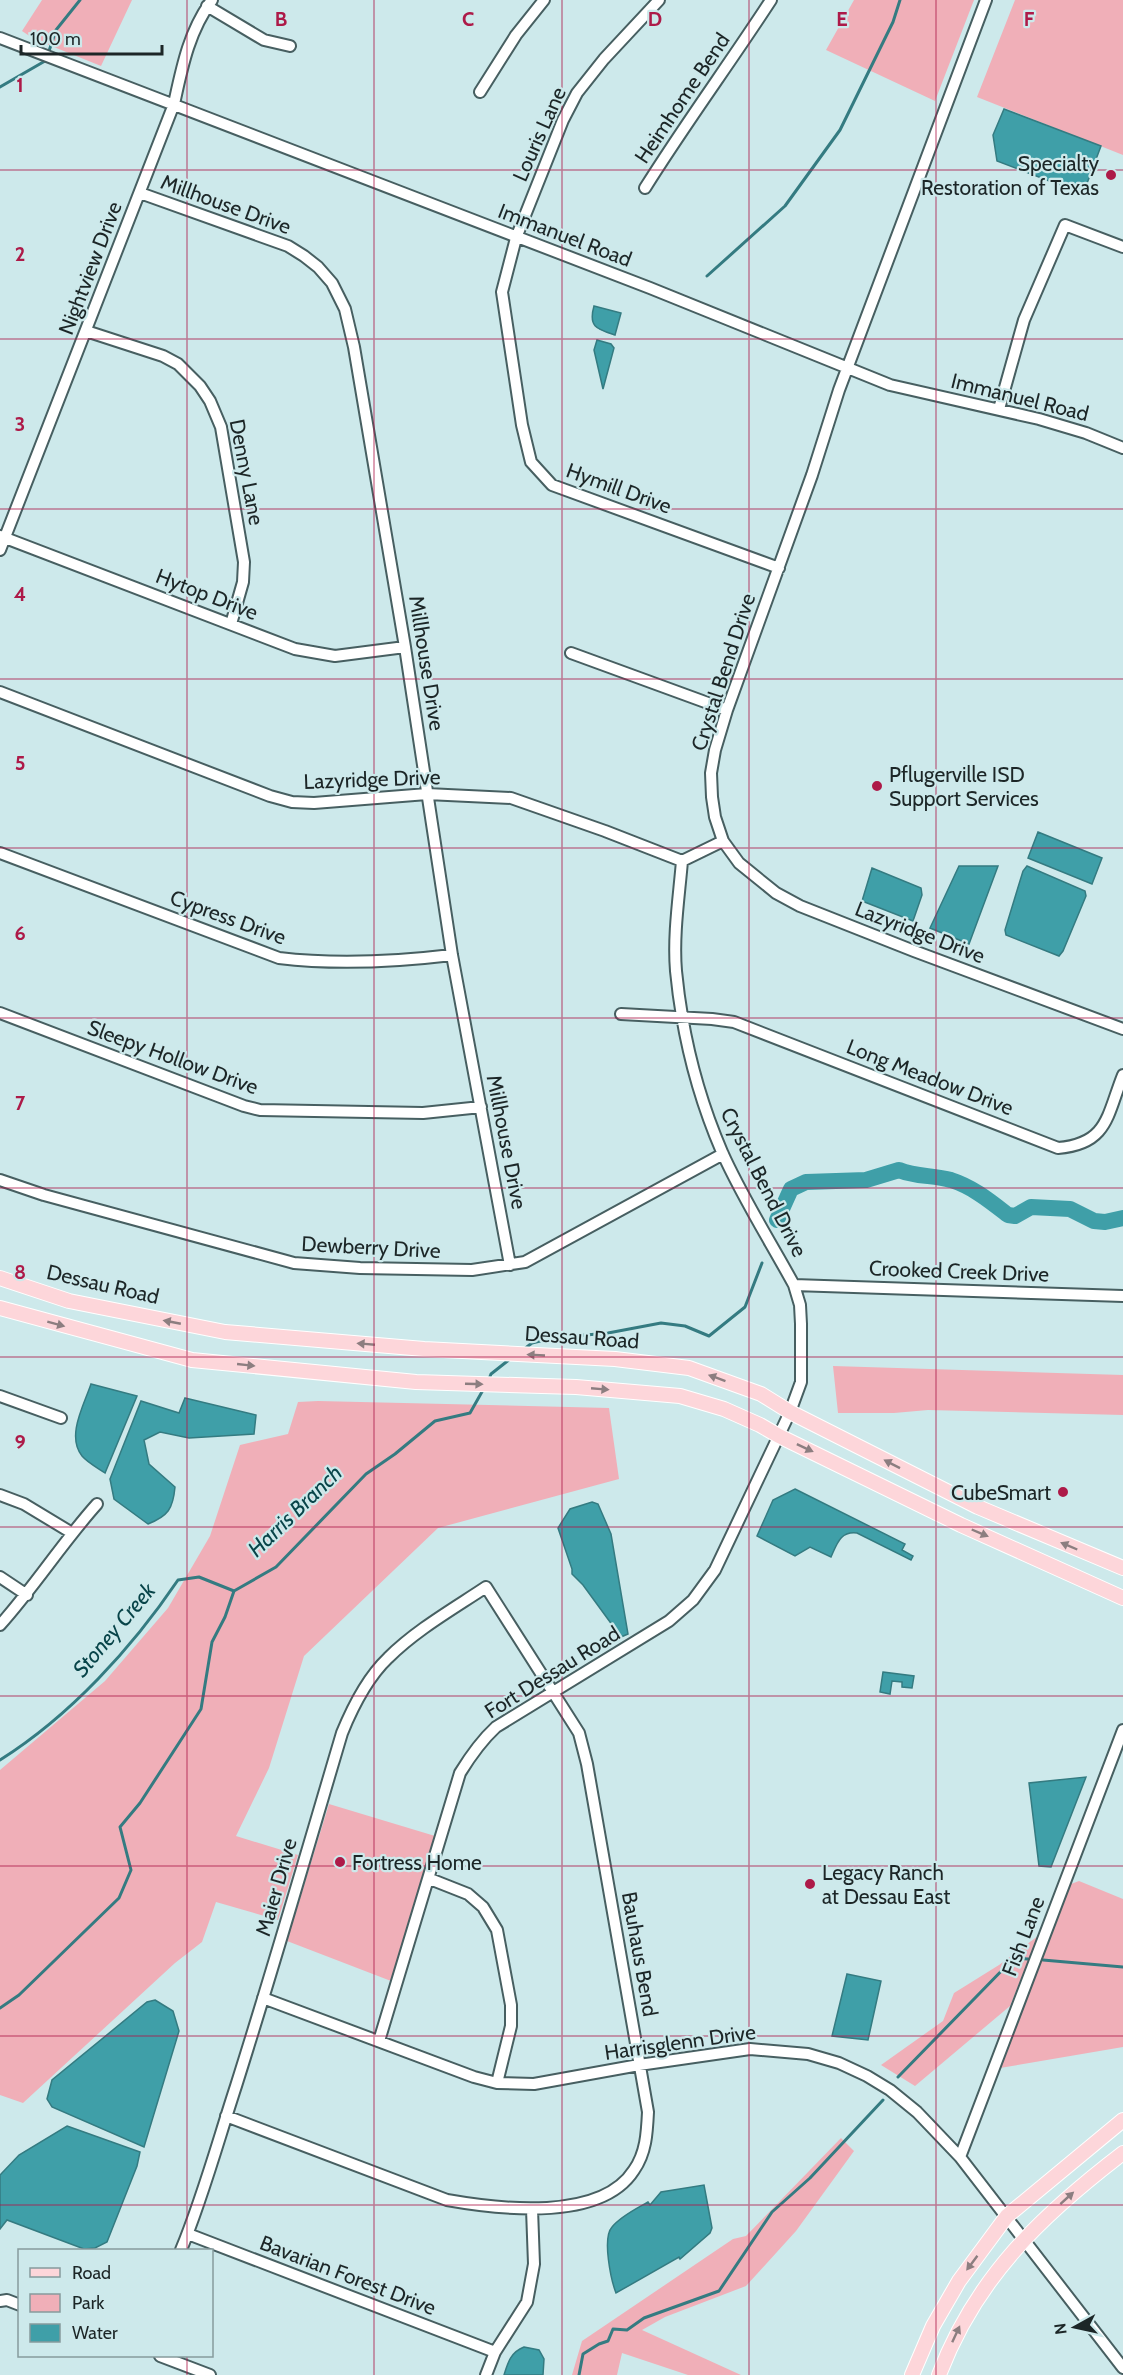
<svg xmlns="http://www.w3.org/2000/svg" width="1123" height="2375" viewBox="0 0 1123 2375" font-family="Cabin,sans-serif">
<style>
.green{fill:#f0afb8}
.water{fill:#3f9fa8;stroke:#347b81;stroke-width:1.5}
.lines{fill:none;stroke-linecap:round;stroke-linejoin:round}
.stream{stroke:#347b81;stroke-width:3}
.river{stroke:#3f9fa8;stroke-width:16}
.minor-casing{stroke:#475f61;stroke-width:14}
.major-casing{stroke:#fff;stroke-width:16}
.minor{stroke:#fff;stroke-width:10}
.major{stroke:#fdd6da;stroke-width:14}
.oneway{fill:#8c7e80}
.grid{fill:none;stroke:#ad1a48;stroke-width:1.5;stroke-opacity:0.55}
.poi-dot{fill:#ad1a48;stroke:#cde9eb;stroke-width:2}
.labels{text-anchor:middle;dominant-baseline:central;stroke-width:4.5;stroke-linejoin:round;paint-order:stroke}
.street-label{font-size:21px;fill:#1c2627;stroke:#cde9eb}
.poi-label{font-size:21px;fill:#1c2627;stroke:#cde9eb;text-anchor:start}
.water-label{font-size:22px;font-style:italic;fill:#084449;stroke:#cde9eb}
.grid-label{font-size:20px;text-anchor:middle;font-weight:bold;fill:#ad1a48;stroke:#cde9eb;stroke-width:4.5;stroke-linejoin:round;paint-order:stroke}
</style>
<rect width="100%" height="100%" fill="#cde9eb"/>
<path class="green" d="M42,0h90l-31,66 -67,-27 -12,-8z
M854,0h120l-39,101 -109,-51z
M1015,0h108v155l-146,-58z
M833,1366l290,9v40l-195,-5 -34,3h-56z
M318,1401l291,7 10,71 -181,49 -134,128 -35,112 -33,68 62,19 -20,65 -62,-18 -14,40 -27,21 -152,140 -23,-8v-325l105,-89 63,-73 42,-72 30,-91 48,-11 10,-32z
M329,1804l106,32 -44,145 -104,-40z
M1079,1881l44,18v148l-123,21 71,-184z
M1038,1936l-28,70 -95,80 -34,-21 62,-44 11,-28 45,-28z
M841,2138l13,13 -58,80 -50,55 -81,31 -23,13 99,45h-53l-66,-22 -5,22h-45l10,-34 151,-102 13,-3z"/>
<path class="water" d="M1004,109l97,37 -18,48 -86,-33 -4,-26z
M594,306l27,7 -6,22c-18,-6 -27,-8 -21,-29z
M597,340l14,4 3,4 -11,41 -9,-39z
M1038,832l64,26 -10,26 -64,-26z
M959,866h39l-29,78 -39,-16z
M1027,866l58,25 1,5 -23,55 -4,5 -53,-21 -1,-5 18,-59z
M872,868l49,20 1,7 -9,26 -51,-20z
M91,1384l46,12 -32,77c-7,-5 -17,-10 -23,-17 -16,-20 2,-51 9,-72z
M185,1398l71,17 -2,19 -65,4 -29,-6 -16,8 5,24 26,23c-2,22 -7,29 -27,37l-34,-25 -4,-20 31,-78 38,12z
M795,1489l110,55 -3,6 11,6 -2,4 -54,-27c-17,-2 -20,11 -26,24l-21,-10 -15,9 -38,-20 16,-36z
M592,1502l6,2 13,30 17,100 -7,3 -38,-52 -11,-11v-5l-14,-41 12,-19z
M883,1672l31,4 -2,12 -10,-1v-5l-10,-1 -2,13 -10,-2z
M1086,1777l-35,90 -12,-1 -10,-83z
M847,1974l34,7 -13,59 -36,-4z
M155,2000l18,11 6,20 -35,116 -92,-40 -5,-8 5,-19 95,-78z
M67,2126l73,26 -3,14 -30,76 -12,6 -11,1 -77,-29 -7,9v-54l19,-20z
M704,2185l8,43 -2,5 -30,26 -1,-2 -63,36c-5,-13 -14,-55 -4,-66 9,-11 24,-18 36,-25l2,3 11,-13z
M524,2347l15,3 5,9 -1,16h-39c4,-13 7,-23 20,-28z"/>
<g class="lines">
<path class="stream" d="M49,51l7,-21 24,-30
M0,87l45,-26
M707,276l78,-70 55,-76 53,-108 7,-22
M523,1350l9,-7 21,-5 55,-5 53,-10 24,3 24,10 36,-29 17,-44
M489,1379l2,-5 19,-15
M0,1760c70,-44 132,-112 178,-180l21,-3 35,14
M1043,1960l80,7
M0,2008l19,-13 100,-97 12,-28 -11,-43 20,-24 61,-94 11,-67 13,-25 9,-26 42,-24 90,-93 29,-20 40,-33 35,-8 13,-23
M898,2077l116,-119 14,1
M579,2375l4,-21 16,-10 9,-3 5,-12 14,1 17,-12 75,-27 53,-79 38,-34 73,-78"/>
<path class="river" d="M777,1220l14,-31 15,-7 60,-2 33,-10c17,7 34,5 52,10 22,7 39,21 57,35l7,1 16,-9 39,2 24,12 11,1 18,-4"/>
<defs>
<path id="minor" d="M659,0l-55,59 -27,34 -14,27 -47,118 -14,54 20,133 9,37 21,23 227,83
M986,0l-147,390 -27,85 -85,235 -12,40 -4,23 1,24 3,20 8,24 16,22 37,30 24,13 114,45 209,78
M207,6l57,34 26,6
M0,38l650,250 240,97 149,34 47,14 37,15
M480,92l36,-57 28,-35
M645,188c40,-64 85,-125 126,-188
M140,193l148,53 16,10 14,11 14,16 13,26 9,38 51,300 47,308 58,310
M86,331l77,25 15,8 22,22 10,15 11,26 23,135 -1,20 -12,42
M999,409l25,-89 41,-95 58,22
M0,536l295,113 40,7 70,-9
M0,550l174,-446c8,-37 15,-73 38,-104
M571,653l156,57
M0,692l270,104 22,6 22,1 113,-9 84,4 94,33 77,30
M0,853l279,105c58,7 115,4 173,-3
M0,1013l244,93 16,4 163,3 58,-6
M621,1014l91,5 22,3 324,126c50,-4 49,-33 65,-73
M0,1180l44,15 250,68 66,5 112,2 53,-8 198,-108
M794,1285l329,11
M0,1396l61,22
M0,1495l24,9 48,29
M0,1577l27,18
M0,1625c35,-39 62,-82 97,-121
M430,1879l38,15 15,13 14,23 14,75v21l-14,57
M263,1998l211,79 23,6 37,1 105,-19 111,-16 58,5 31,9 28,13 23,14 27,22 43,45 163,211
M379,2041l81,-268c11,-18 21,-32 36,-46l173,-106 24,-21 22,-30 75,-158 11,-30v-58l-1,-19 -6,-20c-24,-44 -52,-88 -72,-133 -25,-58 -40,-119 -46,-181 -3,-36 3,-74 6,-110l41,-20
M960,2157l163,-427
M188,2234l307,118
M181,2250c22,-53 37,-109 55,-164 37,-117 71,-235 106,-353 11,-27 25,-55 46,-75 28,-28 65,-49 98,-71l93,146 8,31 61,348c-1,21 -2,41 -14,58 -33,52 -136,39 -187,30l-221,-84
M0,2301l7,-1 13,5
M160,2356l50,19
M486,2375l9,-23 32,-50 7,-38 -2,-55"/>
<path id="major" d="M0,1278l69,23 156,31 199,17 191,10 74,9 72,26 29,18 188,95 145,61
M0,1308l192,52 224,22 160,5 104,9 44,13 36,16 19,11 182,89 162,73
M912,2375l21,-49 26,-45 48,-65 116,-96
M939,2375c37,-98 103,-160 184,-222"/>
</defs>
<use href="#minor" class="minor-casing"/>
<use href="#major" class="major-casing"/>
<use href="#minor" class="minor"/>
<use href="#major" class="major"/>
</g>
<defs><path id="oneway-solid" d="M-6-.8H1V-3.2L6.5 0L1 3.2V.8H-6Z" transform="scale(1.5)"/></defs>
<g class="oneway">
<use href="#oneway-solid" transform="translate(172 1322) rotate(-169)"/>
<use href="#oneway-solid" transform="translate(56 1324) rotate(15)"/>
<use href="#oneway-solid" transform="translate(366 1344) rotate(-175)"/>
<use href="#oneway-solid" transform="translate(536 1355) rotate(-177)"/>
<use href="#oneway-solid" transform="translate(246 1365) rotate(6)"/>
<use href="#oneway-solid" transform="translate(717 1378) rotate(-160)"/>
<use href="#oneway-solid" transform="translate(474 1384) rotate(2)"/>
<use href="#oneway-solid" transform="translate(600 1389) rotate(5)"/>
<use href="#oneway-solid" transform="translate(805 1448) rotate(25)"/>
<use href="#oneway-solid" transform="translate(892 1464) rotate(-153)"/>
<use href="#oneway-solid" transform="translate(980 1533) rotate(23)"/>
<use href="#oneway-solid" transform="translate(1069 1546) rotate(-157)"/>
<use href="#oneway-solid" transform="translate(1067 2198) rotate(-42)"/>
<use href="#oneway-solid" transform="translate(972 2263) rotate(127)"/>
<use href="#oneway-solid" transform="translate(956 2334) rotate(-65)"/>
</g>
<path class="grid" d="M187,0v2250M374,0v2375M562,0v2375M749,0v2375M936,0v2375M0,170h1123M0,339h1123M0,509h1123M0,679h1123M0,848h1123M0,1018h1123M0,1188h1123M0,1357h1123M0,1527h1123M0,1696h1123M0,1866h1123M0,2036h1123M0,2205h1123M187,2356v19"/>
<g class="poi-dot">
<circle cx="1111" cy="175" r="6"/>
<circle cx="877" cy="786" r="6"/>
<circle cx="1063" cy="1492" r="6"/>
<circle cx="340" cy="1862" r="6"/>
<circle cx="810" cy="1884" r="6"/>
</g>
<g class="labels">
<g class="street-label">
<text transform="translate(682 98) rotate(-56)">Heimhome Bend</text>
<text transform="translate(539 134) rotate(-66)">Louris Lane</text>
<text transform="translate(226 204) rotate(20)">Millhouse Drive</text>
<text transform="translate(565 235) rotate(21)">Immanuel Road</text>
<text transform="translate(90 268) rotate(-69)">Nightview Drive</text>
<text transform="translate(1020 397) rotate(14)">Immanuel Road</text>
<text transform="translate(247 472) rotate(79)">Denny Lane</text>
<text transform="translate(619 488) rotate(20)">Hymill Drive</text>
<text transform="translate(207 594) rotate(21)">Hytop Drive</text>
<text transform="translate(427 663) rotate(81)">Millhouse Drive</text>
<text transform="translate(723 672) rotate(-72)">Crystal Bend Drive</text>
<text transform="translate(372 779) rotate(-2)">Lazyridge Drive</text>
<text transform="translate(228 917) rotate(20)">Cypress Drive</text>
<text transform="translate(920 932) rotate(21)">Lazyridge Drive</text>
<text transform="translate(173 1057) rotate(20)">Sleepy Hollow Drive</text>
<text transform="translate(930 1077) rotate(21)">Long Meadow Drive</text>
<text transform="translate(507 1142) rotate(79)">Millhouse Drive</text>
<text transform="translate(764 1182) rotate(63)">Crystal Bend Drive</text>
<text transform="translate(371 1247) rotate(3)">Dewberry Drive</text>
<text transform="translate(959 1271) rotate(2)">Crooked Creek Drive</text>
<text transform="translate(103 1284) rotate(13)">Dessau Road</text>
<text transform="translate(582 1337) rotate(4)">Dessau Road</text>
<text transform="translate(552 1672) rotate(-32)">Fort Dessau Road</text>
<text transform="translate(276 1887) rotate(-74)">Maier Drive</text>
<text transform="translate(1023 1936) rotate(-69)">Fish Lane</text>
<text transform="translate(640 1954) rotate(80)">Bauhaus Bend</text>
<text transform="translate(680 2042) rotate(-8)">Harrisglenn Drive</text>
<text transform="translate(348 2275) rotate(21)">Bavarian Forest Drive</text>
</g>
<g class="poi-label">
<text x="1099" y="163" text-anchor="end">Specialty<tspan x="1099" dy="24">Restoration of Texas</tspan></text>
<text x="889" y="774">Pflugerville ISD<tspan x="889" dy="24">Support Services</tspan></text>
<text x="1051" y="1492" text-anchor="end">CubeSmart</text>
<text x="352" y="1862">Fortress Home</text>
<text x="822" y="1872">Legacy Ranch<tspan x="822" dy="24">at Dessau East</tspan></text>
</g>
<g class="water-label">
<text transform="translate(295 1511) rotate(-44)">Harris Branch</text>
<text transform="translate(114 1630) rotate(-50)">Stoney Creek</text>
</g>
</g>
<g class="grid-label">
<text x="281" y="26">B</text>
<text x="468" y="26">C</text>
<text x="655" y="26">D</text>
<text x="842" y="26">E</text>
<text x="1029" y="26">F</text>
<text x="20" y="92">1</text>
<text x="20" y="261">2</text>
<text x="20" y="431">3</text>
<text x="20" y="601">4</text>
<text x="20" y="770">5</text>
<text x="20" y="940">6</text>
<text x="20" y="1110">7</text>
<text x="20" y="1279">8</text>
<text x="20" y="1449">9</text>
</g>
<rect x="18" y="2249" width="195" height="108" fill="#cde9eb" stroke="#869b9d" stroke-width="1.5"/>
<rect x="30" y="2268" width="30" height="9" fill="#fdd6da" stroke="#869b9d" stroke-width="1.5"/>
<text x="72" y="2279" font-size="18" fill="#1c2627">Road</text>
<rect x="30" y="2294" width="30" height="18" fill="#f0afb8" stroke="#869b9d" stroke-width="1.5"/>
<text x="72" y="2309" font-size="18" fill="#1c2627">Park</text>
<rect x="30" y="2324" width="30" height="18" fill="#3f9fa8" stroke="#869b9d" stroke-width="1.5"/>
<text x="72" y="2339" font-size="18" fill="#1c2627">Water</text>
<g transform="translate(1075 2327) rotate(262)" stroke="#cde9eb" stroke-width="4.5" paint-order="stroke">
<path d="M0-4.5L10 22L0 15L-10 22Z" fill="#1c2627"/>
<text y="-9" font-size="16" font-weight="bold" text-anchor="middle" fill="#1c2627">N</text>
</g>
<path d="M21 45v9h141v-9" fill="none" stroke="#1c2627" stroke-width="3"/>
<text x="30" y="45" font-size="18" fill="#1c2627" stroke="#cde9eb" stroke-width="4.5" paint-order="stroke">100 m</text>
</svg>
